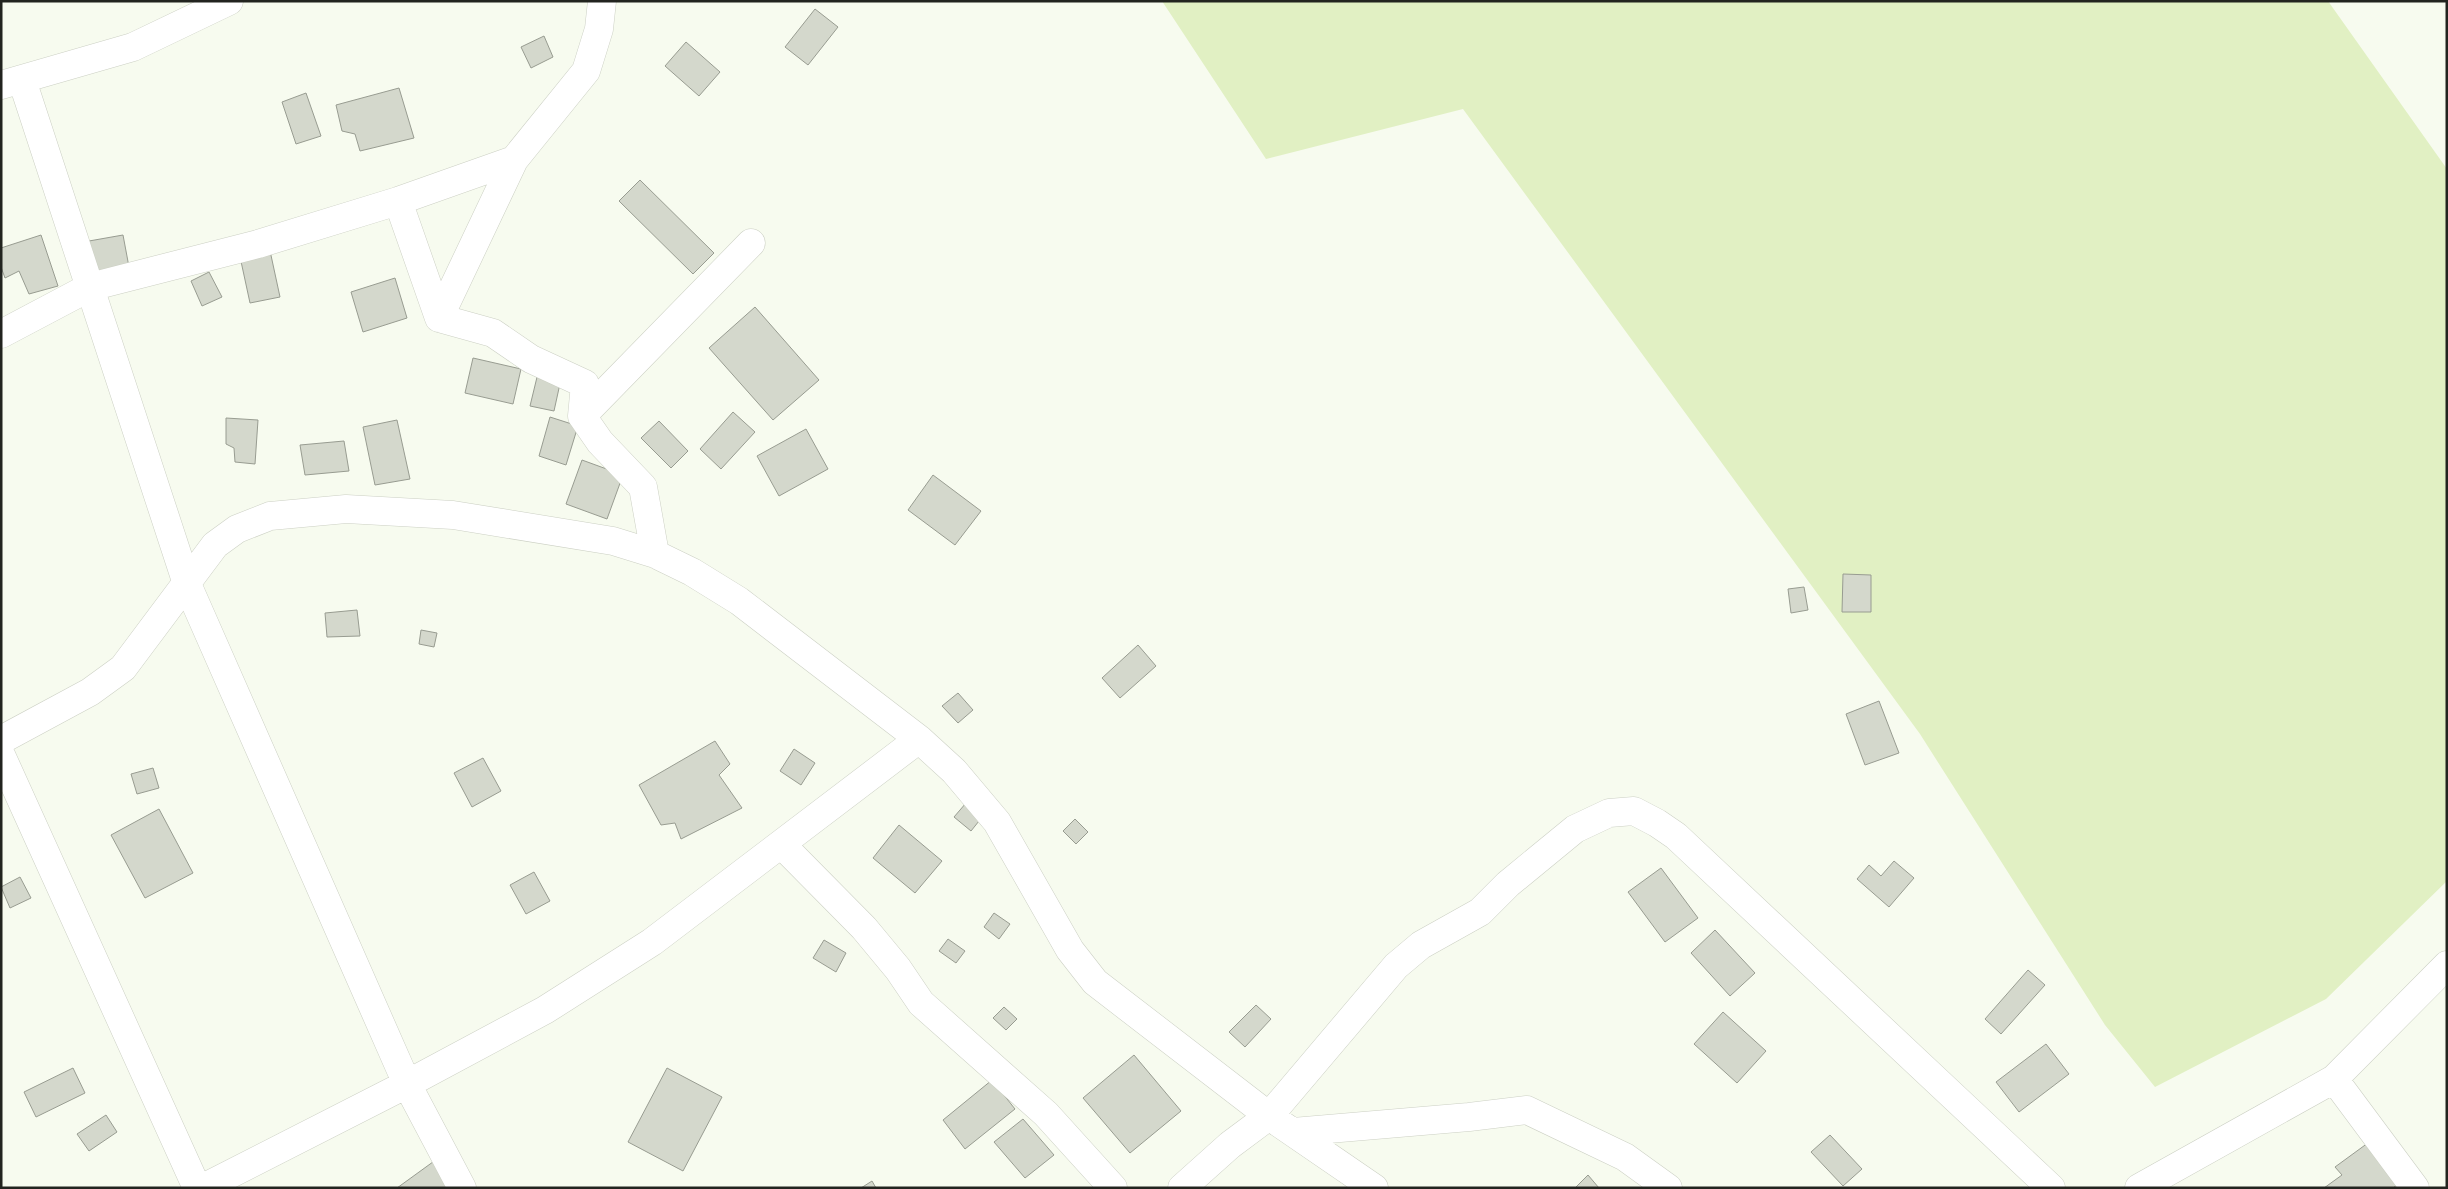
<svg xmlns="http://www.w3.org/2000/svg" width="2448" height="1189" viewBox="0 0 2448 1189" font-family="Commissioner,sans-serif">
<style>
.green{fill:#e1f0c3}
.building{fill:#d4d8cc;stroke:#989c91}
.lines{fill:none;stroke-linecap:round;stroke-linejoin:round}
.street-casing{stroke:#ccd0c4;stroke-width:29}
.street{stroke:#fff;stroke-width:28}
</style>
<rect width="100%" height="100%" fill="#f7fbef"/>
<path class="green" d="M1162,1h1166l119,168v712l-121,118 -171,88 -50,-62 -185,-291 -457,-625 -197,50z"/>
<path class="building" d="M815,9l23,18 -30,38 -23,-18z
M544,36l9,21 -22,11 -10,-21z
M686,42l34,30 -21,24 -34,-30z
M399,88l15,50 -54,13 -5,-17 -13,-3 -6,-26z
M306,93l15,43 -25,8 -14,-42z
M640,180l74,73 -21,21 -74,-73z
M41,235l17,51 -29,8 -10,-23 -14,7 -4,-11v-19z
M123,235l6,32 -34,6 -6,-32z
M269,246l11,51 -30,6 -11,-51z
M209,272l13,25 -20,9 -11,-25z
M395,278l12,40 -44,14 -12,-40z
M755,307l64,73 -46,40 -64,-72z
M473,358l48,11 -8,35 -48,-11z
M538,373l23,6 -7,32 -24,-5z
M733,412l22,20 -34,37 -21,-20z
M550,417l28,9 -12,39 -27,-9z
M226,418l32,2 -3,44 -20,-2 -1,-14 -8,-4z
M397,420l13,59 -35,6 -12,-58z
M659,421l29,30 -17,17 -30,-30z
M806,429l22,40 -49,27 -22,-40z
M344,441l5,30 -44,4 -5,-30z
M582,460l41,15 -16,44 -41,-15z
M933,475l48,36 -26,34 -47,-35z
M1843,574l28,1v37h-29z
M1804,587l4,23 -17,3 -3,-24z
M357,610l3,26 -33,1 -2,-24z
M421,630l16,3 -3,14 -15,-3z
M1138,645l18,21 -36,32 -18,-20z
M958,693l15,17 -15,13 -16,-17z
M1879,701l20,52 -34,12 -19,-51z
M715,741l15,23 -11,11 23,33 -61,31 -6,-16 -14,2 -22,-40z
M794,749l21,14 -14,22 -21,-14z
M483,758l18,33 -29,16 -18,-34z
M153,768l6,20 -22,6 -6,-20z
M966,803l17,13 -12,15 -17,-14z
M159,809l34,64 -48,25 -34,-63z
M1075,819l13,13 -12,12 -13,-13z
M899,825l43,36 -27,32 -42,-35z
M1894,861l20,17 -25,29 -32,-28 12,-14 12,11z
M1661,868l37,50 -33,24 -37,-50z
M534,872l16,29 -24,13 -16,-29z
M20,877l11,21 -21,10 -9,-21z
M994,913l16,11 -11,15 -15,-12z
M1715,930l40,43 -25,23 -39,-43z
M948,939l17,12 -9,12 -17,-12z
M824,940l22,13 -10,19 -23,-14z
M2028,970l17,15 -44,49 -16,-15z
M1256,1005l15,14 -26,28 -16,-15z
M1004,1007l13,12 -11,11 -13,-12z
M1723,1012l43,39 -29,32 -43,-39z
M2046,1044l23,30 -50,38 -23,-30z
M1134,1055l47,56 -51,42 -47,-55z
M73,1068l12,25 -49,24 -12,-25z
M667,1068l55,29 -39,74 -55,-29z
M992,1080l23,29 -50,40 -22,-29z
M106,1115l11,17 -28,19 -12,-17z
M1023,1119l31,36 -29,23 -31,-36z
M1830,1135l32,34 -19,17 -32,-34z
M2372,1140l30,41 -9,7h-69l18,-13 -7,-8z
M437,1159l16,23 -8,6h-48z
M1588,1175l11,13h-24z
M872,1181l4,7h-15z"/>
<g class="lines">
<defs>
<path id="street" d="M22,80l165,504 220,500 55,104
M1,85l132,-38 96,-46
M398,201l41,117 54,15 38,26 54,25 -3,32 18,26 43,45 12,67
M439,318l75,-158
M1,334l89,-47 168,-43 140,-43 116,-41 72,-89 13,-42 3,-28
M582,416l169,-173
M1,740l89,-48 33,-24 92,-123 22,-16 33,-13 76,-7 107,6 160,26 42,13 37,18 47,29 180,138 35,32 43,51 73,128 25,32 174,134 105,72
M1,755l196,433
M782,845l82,83 34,41 23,34 125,111 67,74
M2334,1079l81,109
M1293,1132l176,-15 58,-7 98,47 43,31
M203,1188l204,-104 138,-74 107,-68 267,-203
M1182,1188l48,-43 39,-29 127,-150 25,-21 59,-33 28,-28 67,-55 34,-16 25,-2 23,12 19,13 375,352
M2139,1188l195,-109 113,-114"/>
</defs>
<use href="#street" class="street-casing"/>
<use href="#street" class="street"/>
</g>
<rect width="2448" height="1189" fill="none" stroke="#22241f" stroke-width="5"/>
</svg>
